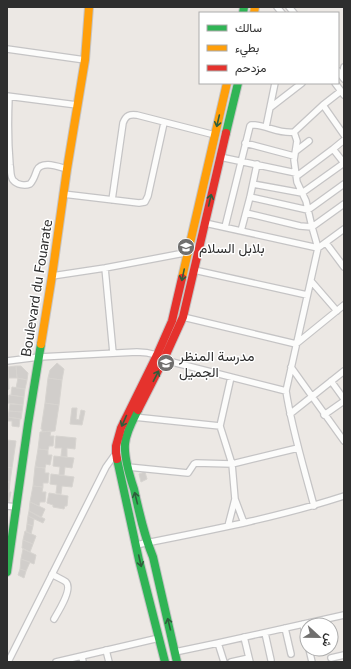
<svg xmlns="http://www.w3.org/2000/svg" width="351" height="669" viewBox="0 0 351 669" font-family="Lato,Vazirmatn,sans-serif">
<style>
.building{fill:#d1cecb;stroke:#d7d4d0}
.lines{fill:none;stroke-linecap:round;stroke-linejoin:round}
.street-casing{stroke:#c5c4c5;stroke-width:8}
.fast-casing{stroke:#c5c4c5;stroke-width:10}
.slow-casing{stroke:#c5c4c5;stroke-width:10}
.jam-casing{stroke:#c5c4c5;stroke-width:10}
.street{stroke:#fcfcfb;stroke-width:5.5}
.fast{stroke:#30b455;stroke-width:8}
.slow{stroke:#ff9f0a;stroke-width:8}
.jam{stroke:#e5322d;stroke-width:8}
.oneway{stroke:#2f5d3c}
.labels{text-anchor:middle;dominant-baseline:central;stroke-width:3;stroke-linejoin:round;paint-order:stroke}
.poi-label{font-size:14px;fill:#2e2e2e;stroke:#fff;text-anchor:start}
.street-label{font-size:14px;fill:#2e2e2e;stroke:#fff}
</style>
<rect width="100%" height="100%" fill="#ece8e4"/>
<path class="building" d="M57,363l7,6 -2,11 -14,-2 2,-8z
M16,366l1,12h-8l-1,-11z
M16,366h5l7,7 -1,7 -10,-2z
M7,367h1l1,22 -2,1z
M18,378l9,2 -2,9 -9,-1z
M48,378l14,2 -3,25 -14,-2z
M12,387l13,2 -1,8 -13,-2z
M9,395l15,2 -1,8 -15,-2z
M45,403l14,2 -4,26 -13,1v-3h-1z
M10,404l13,1 -1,7 -13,-1z
M72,408h5l-1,11 3,1 2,-10 4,1 -3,14 -12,-1z
M9,411l13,1 -1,7 -13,-2z
M8,417l12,2 -1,8 -7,-1v-5h-4z
M51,431l-1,5h4l-1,10h-4l-1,4 -10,-1 2,-17z
M56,436l20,2 -1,11 -8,-1v9l-6,-1 1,-8h-7z
M7,440l9,1 -4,27 -5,-1z
M38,449l10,1v5h4l-2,10 -4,-1 -1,4 -10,-1z
M54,456l20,2 -2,10 -7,-1 -1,8h-5l1,-8 -7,-1z
M7,467l5,1 -2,14h-3z
M35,467l10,1v5h4l-1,10h-5v4l-10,-1z
M145,472l2,7 -6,3 -2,-8z
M51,474l23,3 -2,10 -10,-1 -1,8 -5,-1 1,-8 -7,-1z
M7,482h3l-1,10h-2z
M33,486l10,1 -1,5h4l-1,10h-5l-1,4 -9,-4z
M7,492h4l-2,10 -2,-1z
M49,493l19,3 -1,10h-2l-1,3 -11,-2v-2l-6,-2z
M30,502l15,7 -4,9 -12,-7z
M29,511l16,8 -2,4 -15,-7z
M28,516l6,3 -1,7 -6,-2z
M27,524l6,2 -2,8 -5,-2z
M25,531l11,5 -3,8 -10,-4z
M23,540l10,4 -3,8 -8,-4z
M23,549l13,6 -2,9 -13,-5z
M21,559l9,3 -4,9 -6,-2z
M20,569l6,2 -2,7 -6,-3z"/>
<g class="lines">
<defs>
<path id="street" d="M277,7l5,6
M289,7l5,6
M7,49l78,11
M338,71l6,8
M343,72l1,-5
M335,83l9,12
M7,96l70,9
M9,97c-1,23 -1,45 1,68 1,5 0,11 3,15 4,5 12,6 17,4 4,-4 5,-9 7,-14 5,-10 22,-3 30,-1
M323,105l21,30
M271,107l31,-24
M266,127l9,-44
M294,132l3,9 -3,19 3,22 9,19 6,26 6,21 -32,143c6,39 18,77 28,115
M245,143l49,13
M333,149l11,14
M296,151l13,-10
M220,157l76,16
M297,176l36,-27 11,-9
M253,184l49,9 42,-30
M63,194l76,9 6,-1 3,-6 16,-73
M250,197l58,13 36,-26
M112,200l11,-77c3,-8 7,-9 14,-8l78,20
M246,213l54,13 12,1 32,-23
M205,223l113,25 26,-19
M225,227l25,-101 1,-1h4c13,1 25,9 39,7l29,-27 18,-14
M241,231l9,-34 7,-33
M326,243l18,24
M105,268l8,85
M194,270l113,25
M52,276l53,-8 74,-14 9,-1
M311,281l26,30
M183,317l113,27 48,-39
M7,361l32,-4 98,-5c6,0 13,1 20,3 5,2 10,5 15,7l114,29
M291,367l53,74
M231,377l-11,49 12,38 3,35 9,24
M331,381l13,18
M290,414l54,-43
M324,415l20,-14
M134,417l86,9
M128,467l60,6 6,-9 2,-1 36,1 66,-16
M7,506l10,1
M228,526l7,-27
M136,545c70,-14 140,-27 208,-49
M52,574c4,3 10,5 14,8 7,7 -8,30 -12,37
M303,624l4,19
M285,628l6,26
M265,633l6,27
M244,637l6,25
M218,643l6,19
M309,649l3,13
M106,650l3,12
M175,652l43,-9 126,-28
M82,656l1,6
M331,658l13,-3
M8,662l98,-195 10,-14
M56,662l103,-24
M231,662l18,-4"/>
<path id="fast" d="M243,13l1,-6
M226,133l12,-50
M138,410c-5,10 -12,22 -13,34 -1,13 5,33 9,45 5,23 10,46 19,68l24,105
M117,459l22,101 26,102
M7,572l21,-148 13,-80"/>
<path id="slow" d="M254,13l1,-6
M182,278l45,-195
M41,344l11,-68 15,-107 18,-109 4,-53"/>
<path id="jam" d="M138,410l26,-51 19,-42 43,-184
M117,459l-1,-6v-7l5,-18 36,-73 15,-34 10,-43"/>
</defs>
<use href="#street" class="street-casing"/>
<use href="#fast" class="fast-casing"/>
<use href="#slow" class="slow-casing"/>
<use href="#jam" class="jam-casing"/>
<use href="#street" class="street"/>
<use href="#fast" class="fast"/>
<use href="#slow" class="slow"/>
<use href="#jam" class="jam"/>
</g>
<defs><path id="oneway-shaft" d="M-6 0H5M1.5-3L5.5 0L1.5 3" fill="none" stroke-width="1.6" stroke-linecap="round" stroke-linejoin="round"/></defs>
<g class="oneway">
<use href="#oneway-shaft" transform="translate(218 121) rotate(103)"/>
<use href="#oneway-shaft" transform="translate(210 200) rotate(-77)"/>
<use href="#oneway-shaft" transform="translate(183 275) rotate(102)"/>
<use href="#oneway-shaft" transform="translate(156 376) rotate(-63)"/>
<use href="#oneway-shaft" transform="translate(124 421) rotate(114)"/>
<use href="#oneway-shaft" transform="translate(136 498) rotate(-104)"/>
<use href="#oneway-shaft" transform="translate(140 561) rotate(77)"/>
<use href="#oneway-shaft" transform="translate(169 624) rotate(-104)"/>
</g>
<defs>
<symbol id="university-disc" viewBox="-11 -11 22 22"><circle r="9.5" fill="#706f6e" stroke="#fff"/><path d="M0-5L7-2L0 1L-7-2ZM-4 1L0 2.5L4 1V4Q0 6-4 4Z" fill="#fff"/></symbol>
<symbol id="school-disc" viewBox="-11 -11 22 22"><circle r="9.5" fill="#706f6e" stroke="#fff"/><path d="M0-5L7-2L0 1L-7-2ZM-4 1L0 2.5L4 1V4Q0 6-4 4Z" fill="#fff"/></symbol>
</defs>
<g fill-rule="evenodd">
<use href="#university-disc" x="176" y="237" width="20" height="20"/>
<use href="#school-disc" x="156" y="353" width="20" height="20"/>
</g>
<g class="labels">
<g class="poi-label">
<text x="199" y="247">بلابل السلام</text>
<text x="179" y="355">مدرسة المنظر<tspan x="179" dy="16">الجميل</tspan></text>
</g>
<g class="street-label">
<text transform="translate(36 288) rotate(-81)">Boulevard du Fouarate</text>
</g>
</g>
<rect width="351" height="669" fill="none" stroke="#2e2e2e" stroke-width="16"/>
<rect x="199" y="12" width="140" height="72" fill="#ffffff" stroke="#ababab"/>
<rect x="207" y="25" width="20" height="6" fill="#30b455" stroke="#ababab"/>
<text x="235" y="32" font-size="12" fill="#2e2e2e">سالك</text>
<rect x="207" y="45" width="20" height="6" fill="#ff9f0a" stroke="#ababab"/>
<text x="235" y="52" font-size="12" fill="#2e2e2e">بطيء</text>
<rect x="207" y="65" width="20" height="6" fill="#e5322d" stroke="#ababab"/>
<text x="235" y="72" font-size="12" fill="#2e2e2e">مزدحم</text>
<g transform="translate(319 637) rotate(112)"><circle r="19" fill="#ffffff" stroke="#ababab"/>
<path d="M0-3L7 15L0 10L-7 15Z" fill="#706f6e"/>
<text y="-6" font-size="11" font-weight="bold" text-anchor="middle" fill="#2e2e2e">ش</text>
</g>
</svg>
